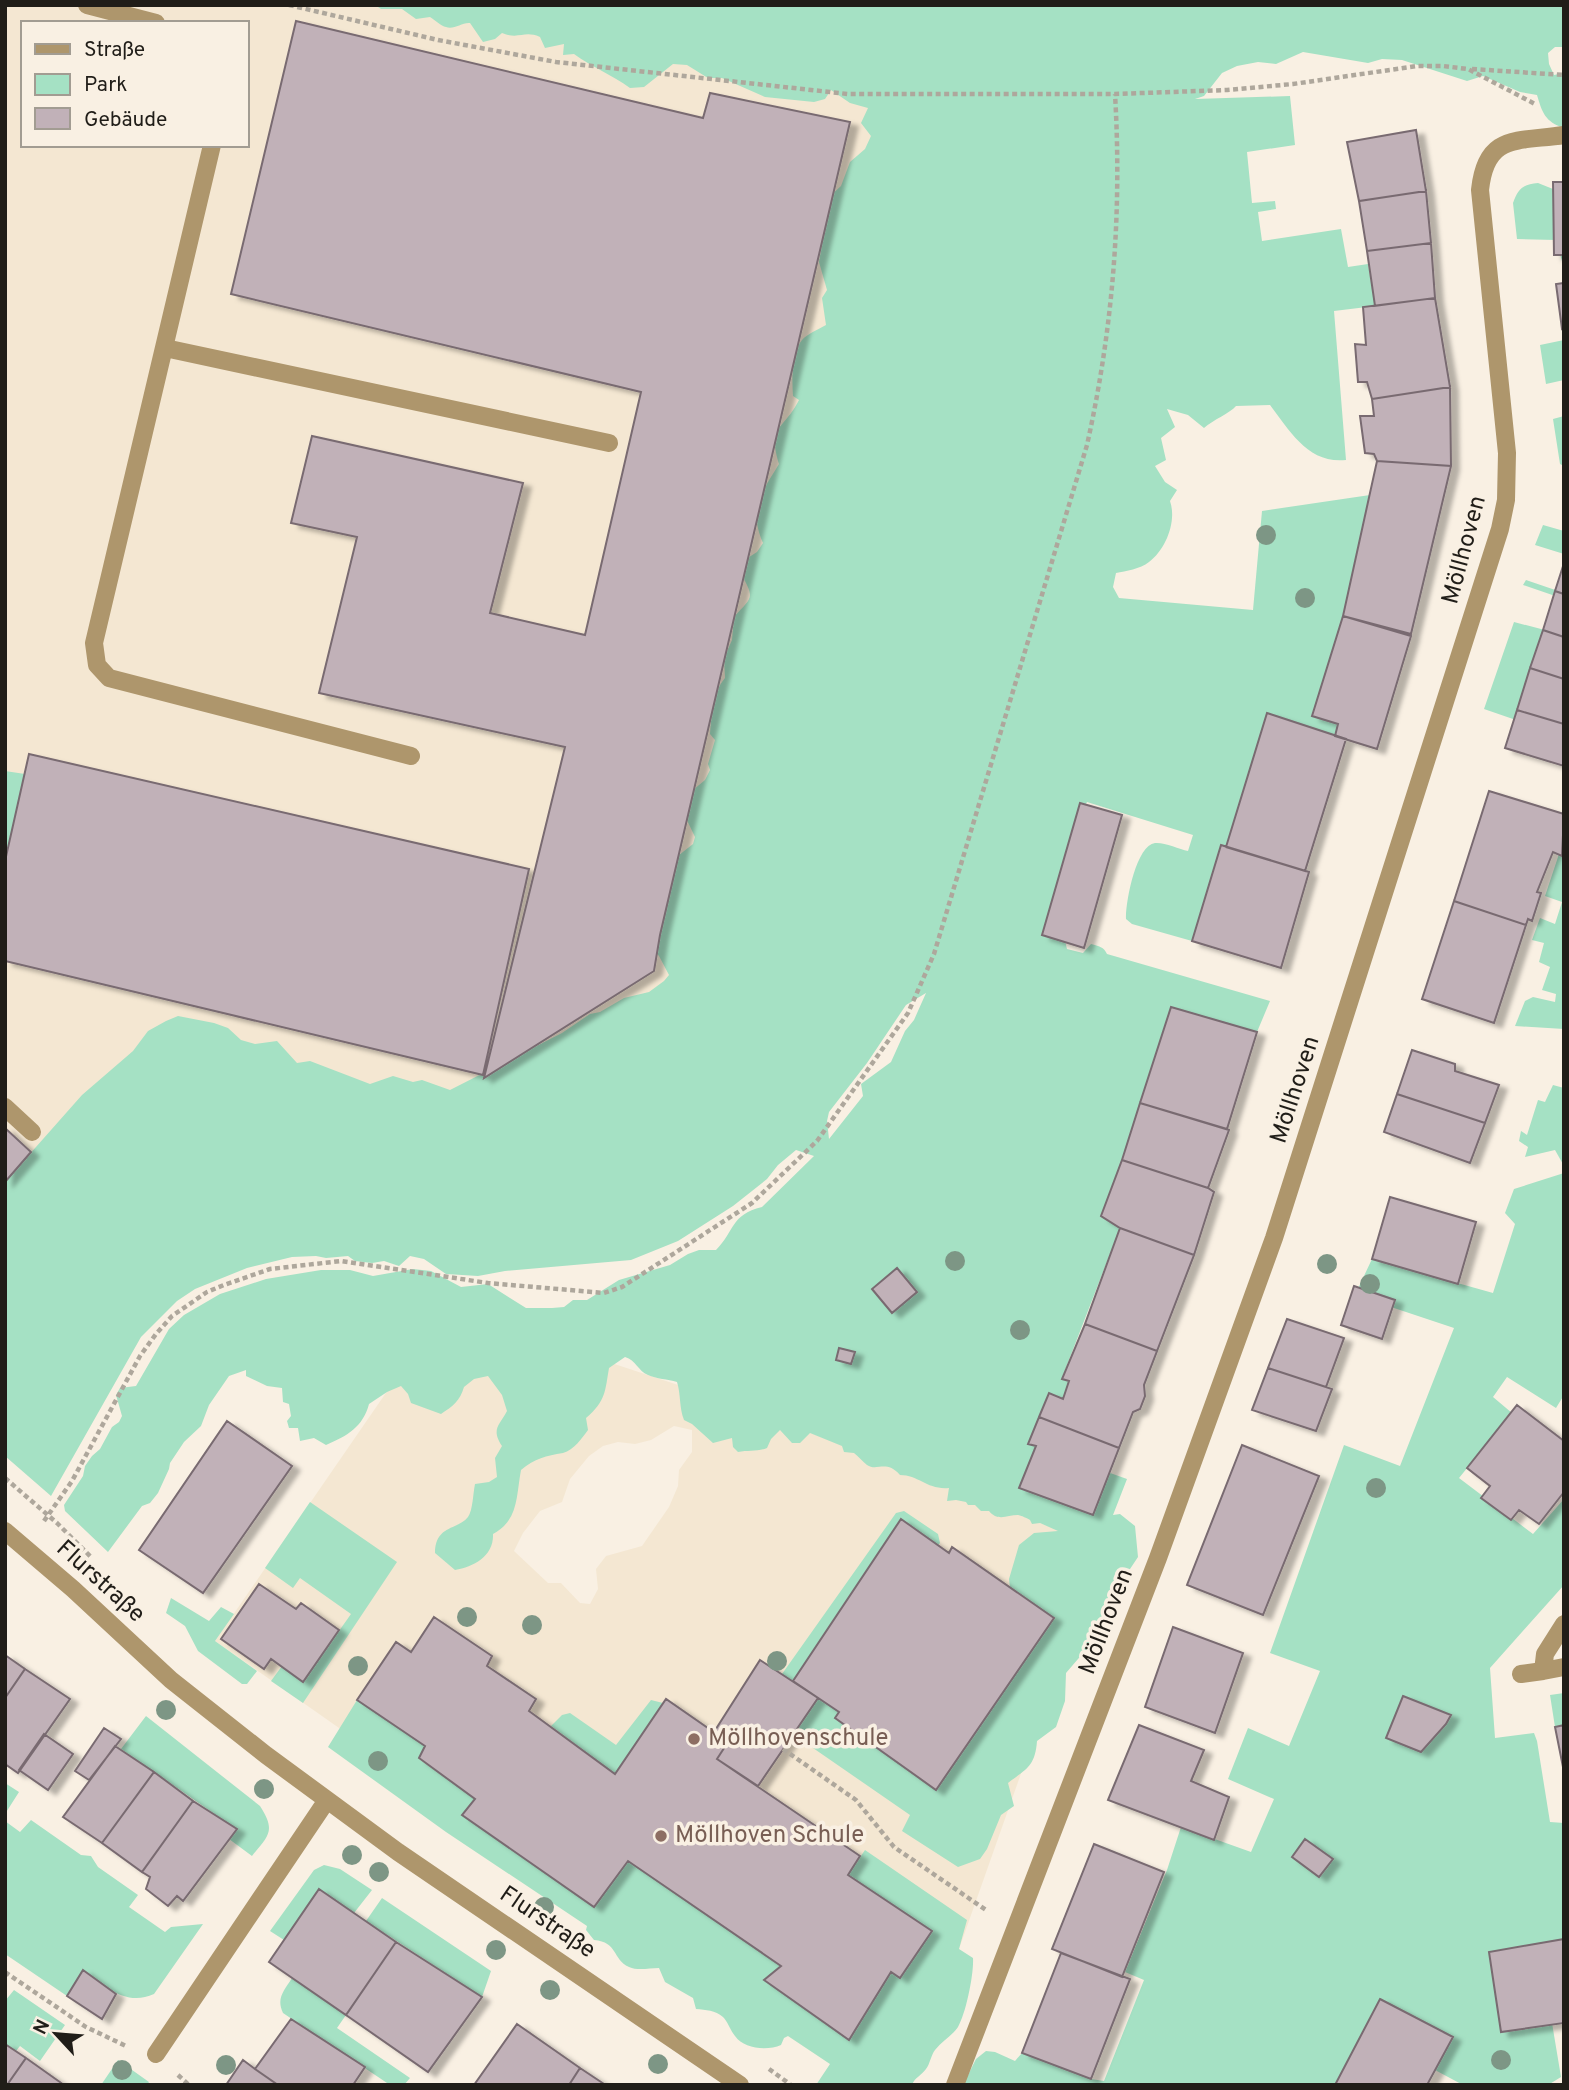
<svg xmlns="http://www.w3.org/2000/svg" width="1569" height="2090" viewBox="0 0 1569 2090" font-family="Overpass,sans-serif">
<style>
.built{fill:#f4e7d2;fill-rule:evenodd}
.green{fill:#a5e1c4;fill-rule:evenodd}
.building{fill:#c1b1b8;stroke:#796b71;stroke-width:2;filter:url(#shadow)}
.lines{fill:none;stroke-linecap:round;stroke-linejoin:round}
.path{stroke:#aea79c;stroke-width:4.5;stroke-dasharray:5 3.5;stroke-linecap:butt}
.service{stroke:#ae966c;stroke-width:18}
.minor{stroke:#ae966c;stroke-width:18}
.tree{fill:#7d9685}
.education-dot{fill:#8d6e63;stroke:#f9f0e3;stroke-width:2.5}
.labels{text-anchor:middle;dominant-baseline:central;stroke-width:7;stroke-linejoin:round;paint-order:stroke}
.street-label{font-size:24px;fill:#201d18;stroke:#f9f0e3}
.education-label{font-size:24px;fill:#785e54;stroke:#f9f0e3;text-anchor:start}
</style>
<defs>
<filter id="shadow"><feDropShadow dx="8" dy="4.5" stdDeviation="2" flood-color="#0004"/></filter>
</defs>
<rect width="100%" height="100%" fill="#f9f0e3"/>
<path class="built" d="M5,5h906l-229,969 -183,125 -494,116zM23,23h224v122h-224z
M581,1353l164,54 356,140 -142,402 -97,136 -268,-178 -379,-266 186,-270zM674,1426l18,4v22l-13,18 -1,16 -9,21 -27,39 -36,10 -10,13 2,20 -8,15 -10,-1 -19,-20h-13l-34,-32 9,-18 17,-22 22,-9 8,-23 19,-23 14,-10 15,-4 17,2 16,-4z"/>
<path class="green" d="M375,5h1189v42h-9l-7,6 1,11 5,11 10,-2v55c-19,-6 -22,-16 -27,-33l-17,-3 -37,-16 -16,5 -65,-21 -20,-1 -14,4 -65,-11 -27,12 -18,-2 -21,4 -15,7 -18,23 -9,3 95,-3 5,49 -48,7 5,51 23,-2 1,8 -18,3 4,29 79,-12 7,38 20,-3 7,42 -41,5 12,149c-38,4 -56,-29 -76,-55l-34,1c-6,7 -23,14 -32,22l-16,-13 -21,-6 8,18 -14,11 5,22 -11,6 10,16 12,8 -7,11c7,20 -4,48 -21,61 -9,7 -23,9 -33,11l-3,14 6,11 134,12 9,-99 108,-16 -27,121 -31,100 26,8 -3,12 -68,-22 -41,133 -5,-2 -29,96 -60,-17 -6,-5c-1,-15 10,-74 29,-76 9,-1 24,6 33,8l5,-16 -106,-33 -3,6 -23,116 6,25 16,4 8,-9c8,2 13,3 16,10l163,47 -13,31 -86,-24 -49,152 -20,56 18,12 -58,150 7,3 -6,18 -14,-6 -20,51 98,35 -14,36 7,-1 15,12 3,31 -8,12 -15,10 -7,16v26l-9,19 -15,12 -18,21 -1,28 -9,26 -19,14c-2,26 -11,28 -29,42l6,23 -13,9 -14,34 -7,10 -22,8 -56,-36 8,-16 -110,-76 -1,-13 19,-28 21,14 -4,6 101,72 104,-152 -30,-50 -1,-9 10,-34 15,-12 24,-2 -18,-8 -8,1 -2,-4c-1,-1 -10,-5 -12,-5 -11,0 -20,7 -29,-4h-8l-6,-6h-7l-2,-3 -10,-2 -9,1 2,-13c-22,2 -30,-13 -49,-13 -14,-16 -23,-3 -33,-10 -4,-3 -9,-9 -13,-12l-10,-1 -2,-6 -32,-13 -10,10h-8l-12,-13 -9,9 -4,9c-10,4 -19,2 -29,4l-5,-5 -1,-9 -19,5 -21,-19 -8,-4c-5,-13 -3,-25 -7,-38 -9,-3 -21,-3 -29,-7 -10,-4 -12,-15 -23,-18l-16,11c-4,23 -3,33 -23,50l2,12c-6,8 -14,20 -25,23 -17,3 -28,5 -42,17 -5,26 -2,50 -28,64 1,22 -19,33 -38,36l-20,-17c0,-28 23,-23 33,-36 5,-7 5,-24 7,-33l14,-2 8,-5 -2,-19 7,-12c-11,-17 -3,-20 5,-35l-5,-16 -14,-19 -14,3 -10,8c-4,14 -11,19 -23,27l-30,-11 -3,-9 -7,-8 -14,6 -18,12c-6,23 -22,32 -43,41l-12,-7 -14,3 -2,-13h-9l-2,-7 4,-5 -2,-12 -6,-2 -1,-14 -15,-2 -21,-10v-6l-17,6 -20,29 -8,21 -17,16 -14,21 -1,6 -11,24 -8,10 -8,3 -34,46 -43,-41 -1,-6 19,-29 2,-10 7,-10 8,-7 12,-22 7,-5 3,-6 -6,-21 4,-7 16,-2 33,-57 15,-14 36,-21 46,-15 55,-9h29l23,6 40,-7 18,2 30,16 27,-3 38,24h26l12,-1 9,-7h14l32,-20 51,-15 18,-11 11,-4h17c19,-19 14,-35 46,-43l52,-51 -18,-6 -18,15 -11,14 -34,27 -55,35 -47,19 -126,11 -27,5 -32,-2 -22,-15 -14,-3 -11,10 -15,-5 -12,2 -17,-2 -7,-5 -22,2 -10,-2 -24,1 -45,11 -52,21 -18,12 -36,36 -90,159 -46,-40v-274l77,-87 51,-44 15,-20 18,-10 12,-5 36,7 14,5 13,12 14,4 22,-3 20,22 13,-2 60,23 23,-8 20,6 9,-2 28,10 112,-57 28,-19 10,-2 24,-14 25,-6 15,-11 5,-6 -10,-19 -13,-15 28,-82 19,-15 2,-7 -11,-23 9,-24 12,-10 5,-10 -2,-6 7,-24 -5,-6c2,-19 2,-41 15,-56l-1,-20 8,-18 2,-23c17,-20 22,-17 7,-43l2,-13 14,-9 6,-9c-15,-34 -1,-51 16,-79 -12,-39 5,-34 20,-64l-6,-4c-1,-16 -2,-43 9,-56 5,-6 17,-11 24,-15l-4,-27 5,-8 -8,-28 11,-66 11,-10 9,-24 15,-13 6,-13 -10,-13 7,-15 -18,-5 -19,-13 -6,9 -11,3 -49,-5 -43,-19h-14l-21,-13 -14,-1 -29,23 -14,1c-18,-13 -38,-21 -56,-34l-11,1 1,-11 -19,4 -5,-11c-16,-7 -21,3 -38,-4l-7,6 -12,3 -13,-19c-8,-1 -16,7 -24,4 -5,-1 -11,-7 -16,-10l-14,2 -14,-10h-21zM926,993l-12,27 -9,11 -14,31 -30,22 2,12 -34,43 -2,-18 2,-9 38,-49 39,-58z
M1538,183l15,6h11v79l-8,-28 -39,-1 -4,-36c5,-14 10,-19 25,-20z
M1564,340v40l-18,4 -6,-39z
M1564,416v50l-4,-2 -7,-45z
M1543,525l21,6v23l-29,-9z
M1526,580l38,13v6l-41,-14z
M1514,622l46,12 -30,91 -46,-16z
M5,771l20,3 -20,87z
M1564,839v190l-49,-3 10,-25 8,-4 22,5 1,-8 -14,-4 8,-23 -11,-5 5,-19 -12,-3 8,-22 15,6 7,-22 -17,-6z
M1553,1085l11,3v78l-9,-16 -30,7 3,-10 -9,-6 2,-10 6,4 11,-35 7,2z
M1564,1173v222l-8,13 -49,-31 -14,20 19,16 -53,65 74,56 31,-35v86l-74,83 5,70 39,-5 3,8 13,81 14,1v116l-75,13 12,79 51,-8 9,54 -13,8h-85l-28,-15 17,-33 -72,-38 -45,86h-372l13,-26 10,-8 9,1 20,9 7,-8 69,26 13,2 40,-101 -19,-8 42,-102 14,-43 70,25 23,-53 -46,-20 20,-51 41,18 31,-75 -50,-18 74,-208 56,21 54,-138 -99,-33 17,-36 121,34 22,-69 -10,-11 9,-24z
M310,1502l87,60 -94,141 -32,-22 11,-15 21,16 48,-68 -51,-36 -7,10 -28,-20z
M904,1511l34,23 2,9 -3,3 -36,-26 -108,161 -11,-7 114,-161z
M171,1598l38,23 12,-14 13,7 -19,27 42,30 -10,13h-5l-44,-33 -13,-25 -19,-13z
M1564,1693v32l-9,2 -5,-32z
M357,1700l68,46 -6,13 56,40 -12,16 131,92 34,-46 153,105 -17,14 84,60 43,-68 9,5 32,-46 -84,-56 17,-25 102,70 -8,29 14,9c1,16 -7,55 -15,69 -5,8 -16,14 -23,23 -4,5 -5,14 -9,19 -5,7 -11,8 -14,16h-96l14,-21 -42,-28 -4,2 -3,7c-14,6 -37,4 -46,-9 -5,-6 -7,-14 -12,-19 -8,-7 -17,-7 -27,-8l-3,-11 -28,-16 -6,-14c-10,0 -21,3 -30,-1 -17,-8 -11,-25 -35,-27l-8,-10 1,-4 -141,-94 -118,-85z
M651,1700l12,3 -48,71 -64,-48 11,-11 8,-2 46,32z
M146,1716l114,90c16,25 9,29 -8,50l-23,-17 7,-10 -115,-80z
M5,1783l14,9 -14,22z
M31,1820l50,35 10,1 7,11 40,28 -9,12 36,25 6,-5 32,-3 -49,70c-28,13 -49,-8 -71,-23l-16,25 -62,-42v-133l15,11z
M324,1865l16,4 32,21 -18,23 -35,-24 -35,51 -14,-9 44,-61z
M382,1898l109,73 -9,26 -116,-76z
M292,1978l54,37 -9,13 73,50 -6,7h-14l-107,-72c-7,-15 1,-22 9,-35z
M14,1990l51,35 -25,36 -20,-15 -4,5 -11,-7v-43z
M118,2060l31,22 -2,3h-46z"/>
<path class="building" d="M296,21l407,97 7,-25 140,29 -190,813 -6,36 -170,107 81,-331 -246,-54 38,-156 -66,-14 21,-87 211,47 -33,130 95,22 56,-243 -410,-98z
M1416,130l10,61 -67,10 -12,-59z
M1553,182h11v73h-10z
M1426,191l5,52 -64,8 -8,-50z
M1431,243l4,55 -60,8 -8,-55z
M1564,283v45l-2,1 -6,-45z
M1435,298l15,89 -78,12 -5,-17h-9l-3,-38 11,1 -3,-38z
M1450,387l1,79 -74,-5 -3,-7 -9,-1 -5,-37h14l-2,-17z
M1377,461l74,5 -40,168 -68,-18z
M1564,563v31l-9,-3z
M1555,591l9,3v43l-21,-7z
M1343,616l68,20 -34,113 -42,-13 3,-12 -26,-8z
M1543,630l21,7v42l-34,-11z
M1530,668l34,11v45l-47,-14z
M1517,710l47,14v42l-59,-18z
M1267,713l79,26 -41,132 -79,-24z
M29,754l500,115 -46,206 -478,-114v-100z
M1489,791l75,23 -2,42 -9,-4 -16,40 4,1 -9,28 -4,-2 -2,6 -72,-24z
M1080,803l42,12 -38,133 -42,-13z
M1221,845l88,27 -28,96 -89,-27z
M1454,901l72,24 -32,98 -72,-24z
M1171,1007l86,25 -30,97 -87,-26z
M1412,1050l43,14v7l44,14 -14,38 -88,-29z
M1397,1094l88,29 -15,40 -86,-31z
M1140,1103l89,27 -21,58 -86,-28z
M5,1128l26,24 -26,30z
M1122,1160l86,28 6,4 -20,63 -74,-27 -19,-12z
M1390,1197l86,25 -18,62 -86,-25z
M1120,1228l74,27 -37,96 -72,-27z
M897,1268l20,24 -25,21 -20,-24z
M1354,1286l41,14 -13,39 -41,-14z
M1287,1319l57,19 -18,49 -58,-19z
M1085,1324l72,27 -13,34 1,11 -5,13 -7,3 -14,36 -80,-31 10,-24 14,6 6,-18 -7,-2z
M839,1348l16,4 -4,12 -15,-4z
M1268,1368l64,21 -16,42 -64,-21z
M1517,1405l47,36v51l-25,32 -20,-14 -8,10 -30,-22 9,-12 -23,-18z
M1039,1417l80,31 -26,67 -74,-27 17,-42 -8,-2z
M227,1421l65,45 -89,127 -64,-43z
M1242,1445l77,31 -56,139 -76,-30z
M901,1519l48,34 3,-6 102,71 -118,172 -101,-72 4,-6 -46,-31z
M259,1584l37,25 5,-6 38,27 -36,52 -32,-23 -7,10 -43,-30z
M434,1617l58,39 -5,10 49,33 -7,12 86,63 51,-75 62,43 -11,17 143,97 -12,19 84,56 -32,47 -9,-6 -42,68 -85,-60 17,-14 -153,-105 -34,46 -132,-92 13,-16 -56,-41 6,-12 -68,-46 39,-58 15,10z
M1173,1627l70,26 -28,80 -70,-26z
M5,1655l20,14 -20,29z
M760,1660l58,38 -60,88 -41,-27 11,-17 -14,-10z
M25,1669l45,30 -52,74 -13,-9v-66z
M1403,1696l48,19 -5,9 -25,28 -35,-14z
M1139,1725l65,25 -13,31 38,16 -15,43 -106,-40z
M1564,1725v47l-9,-45z
M104,1728l17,11 -32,41 -14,-9z
M44,1734l29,20 -25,36 -29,-20z
M115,1746l39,26 -52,71 -39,-26z
M154,1772l39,29 -51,71 -40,-29z
M193,1801l44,28 -54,72 -6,-5 -9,10 -22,-17 4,-12 -8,-5z
M1305,1839l28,20 -14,18 -27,-20z
M1094,1844l70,28 -42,105 -70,-28z
M319,1889l77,53 -50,73 -77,-53z
M1564,1939v84l-63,9 -12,-80z
M396,1942l86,55 -54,75 -82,-57z
M1061,1953l69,26 -39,100 -69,-26z
M83,1970l33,24 -14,25 -35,-23z
M1380,1999l73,38 -26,48h-92z
M291,2019l74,48 -12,18h-75l-23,-16z
M517,2024l63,44 -11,17h-95z
M5,2044l21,14 -19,27h-2z
M26,2058l38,27h-57z
M243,2060l12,9 23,16h-52z
M580,2068l24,16 1,1h-36z"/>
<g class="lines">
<path class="path" d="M289,5l149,35 118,22 292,32h267l112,-4 66,-6 124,-18h26l25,3 67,35
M1472,69l92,6
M5,1478l52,45 34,34
M44,1521l28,-40 68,-125 16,-22 16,-18 35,-24 17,-7 46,-16 71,-8 147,22 116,10 18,-6 130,-84 65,-62 91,-128 26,-59 153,-509c26,-117 35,-232 28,-351
M783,1749l73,51 38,47 92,63
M5,1972l81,55 40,19
M769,2069l22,16
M178,2075l11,10"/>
<path class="service" d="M87,5l69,18
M212,145l-118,498 3,22 12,13 302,78
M165,348l444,95
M5,1107l27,25"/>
<path class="minor" d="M5,1531l68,58 98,91 95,75 132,97 342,233
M1564,1624l-19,30 -2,17 21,-4
M1521,1674l22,-3
M156,2054l171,-254
M955,2085l203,-527 116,-320 226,-709 6,-29 1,-47 -27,-263c6,-57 37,-48 84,-55"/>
</g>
<g class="tree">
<circle cx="1266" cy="535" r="10"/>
<circle cx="1305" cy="598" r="10"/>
<circle cx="955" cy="1261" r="10"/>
<circle cx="1327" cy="1264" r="10"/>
<circle cx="1370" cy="1284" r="10"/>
<circle cx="1020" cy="1330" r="10"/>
<circle cx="1376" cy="1488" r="10"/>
<circle cx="467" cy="1617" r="10"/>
<circle cx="532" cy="1625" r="10"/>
<circle cx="777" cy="1661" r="10"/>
<circle cx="358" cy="1666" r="10"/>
<circle cx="166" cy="1710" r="10"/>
<circle cx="378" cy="1761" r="10"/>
<circle cx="264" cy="1789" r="10"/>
<circle cx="352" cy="1855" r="10"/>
<circle cx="379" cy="1872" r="10"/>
<circle cx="544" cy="1907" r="10"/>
<circle cx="496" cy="1950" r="10"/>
<circle cx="550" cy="1990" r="10"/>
<circle cx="1501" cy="2060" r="10"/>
<circle cx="658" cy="2064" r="10"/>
<circle cx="226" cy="2065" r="10"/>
<circle cx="122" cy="2070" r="10"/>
</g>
<g class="education-dot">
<circle cx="694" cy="1739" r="7"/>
<circle cx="661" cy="1836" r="7"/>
</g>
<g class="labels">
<g class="street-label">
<text transform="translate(1465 550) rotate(-75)">Möllhoven</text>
<text transform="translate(1296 1090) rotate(-72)">Möllhoven</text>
<text transform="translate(100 1582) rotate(42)">Flurstraße</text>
<text transform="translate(1107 1622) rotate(-69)">Möllhoven</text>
<text transform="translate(547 1923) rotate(34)">Flurstraße</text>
</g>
<g class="education-label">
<text x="708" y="1739">Möllhovenschule</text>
<text x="675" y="1836">Möllhoven Schule</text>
</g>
</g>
<rect width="1569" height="2090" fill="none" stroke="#201d18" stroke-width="14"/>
<rect x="21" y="21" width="228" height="126" fill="#f9f0e3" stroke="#a29c92" stroke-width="2"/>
<rect x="35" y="44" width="35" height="10" fill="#ae966c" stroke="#a29c92" stroke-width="2"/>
<text x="84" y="56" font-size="21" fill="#201d18">Straße</text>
<rect x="35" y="74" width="35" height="21" fill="#a5e1c4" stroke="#a29c92" stroke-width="2"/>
<text x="84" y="91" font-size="21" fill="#201d18">Park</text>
<rect x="35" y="108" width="35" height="21" fill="#c1b1b8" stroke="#a29c92" stroke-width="2"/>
<text x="84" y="126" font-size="21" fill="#201d18">Gebäude</text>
<g transform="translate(56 2034) rotate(296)" stroke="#f9f0e3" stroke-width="5" paint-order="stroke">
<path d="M0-5L12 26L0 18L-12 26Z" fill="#201d18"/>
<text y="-10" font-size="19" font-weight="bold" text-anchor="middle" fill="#201d18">N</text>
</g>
</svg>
